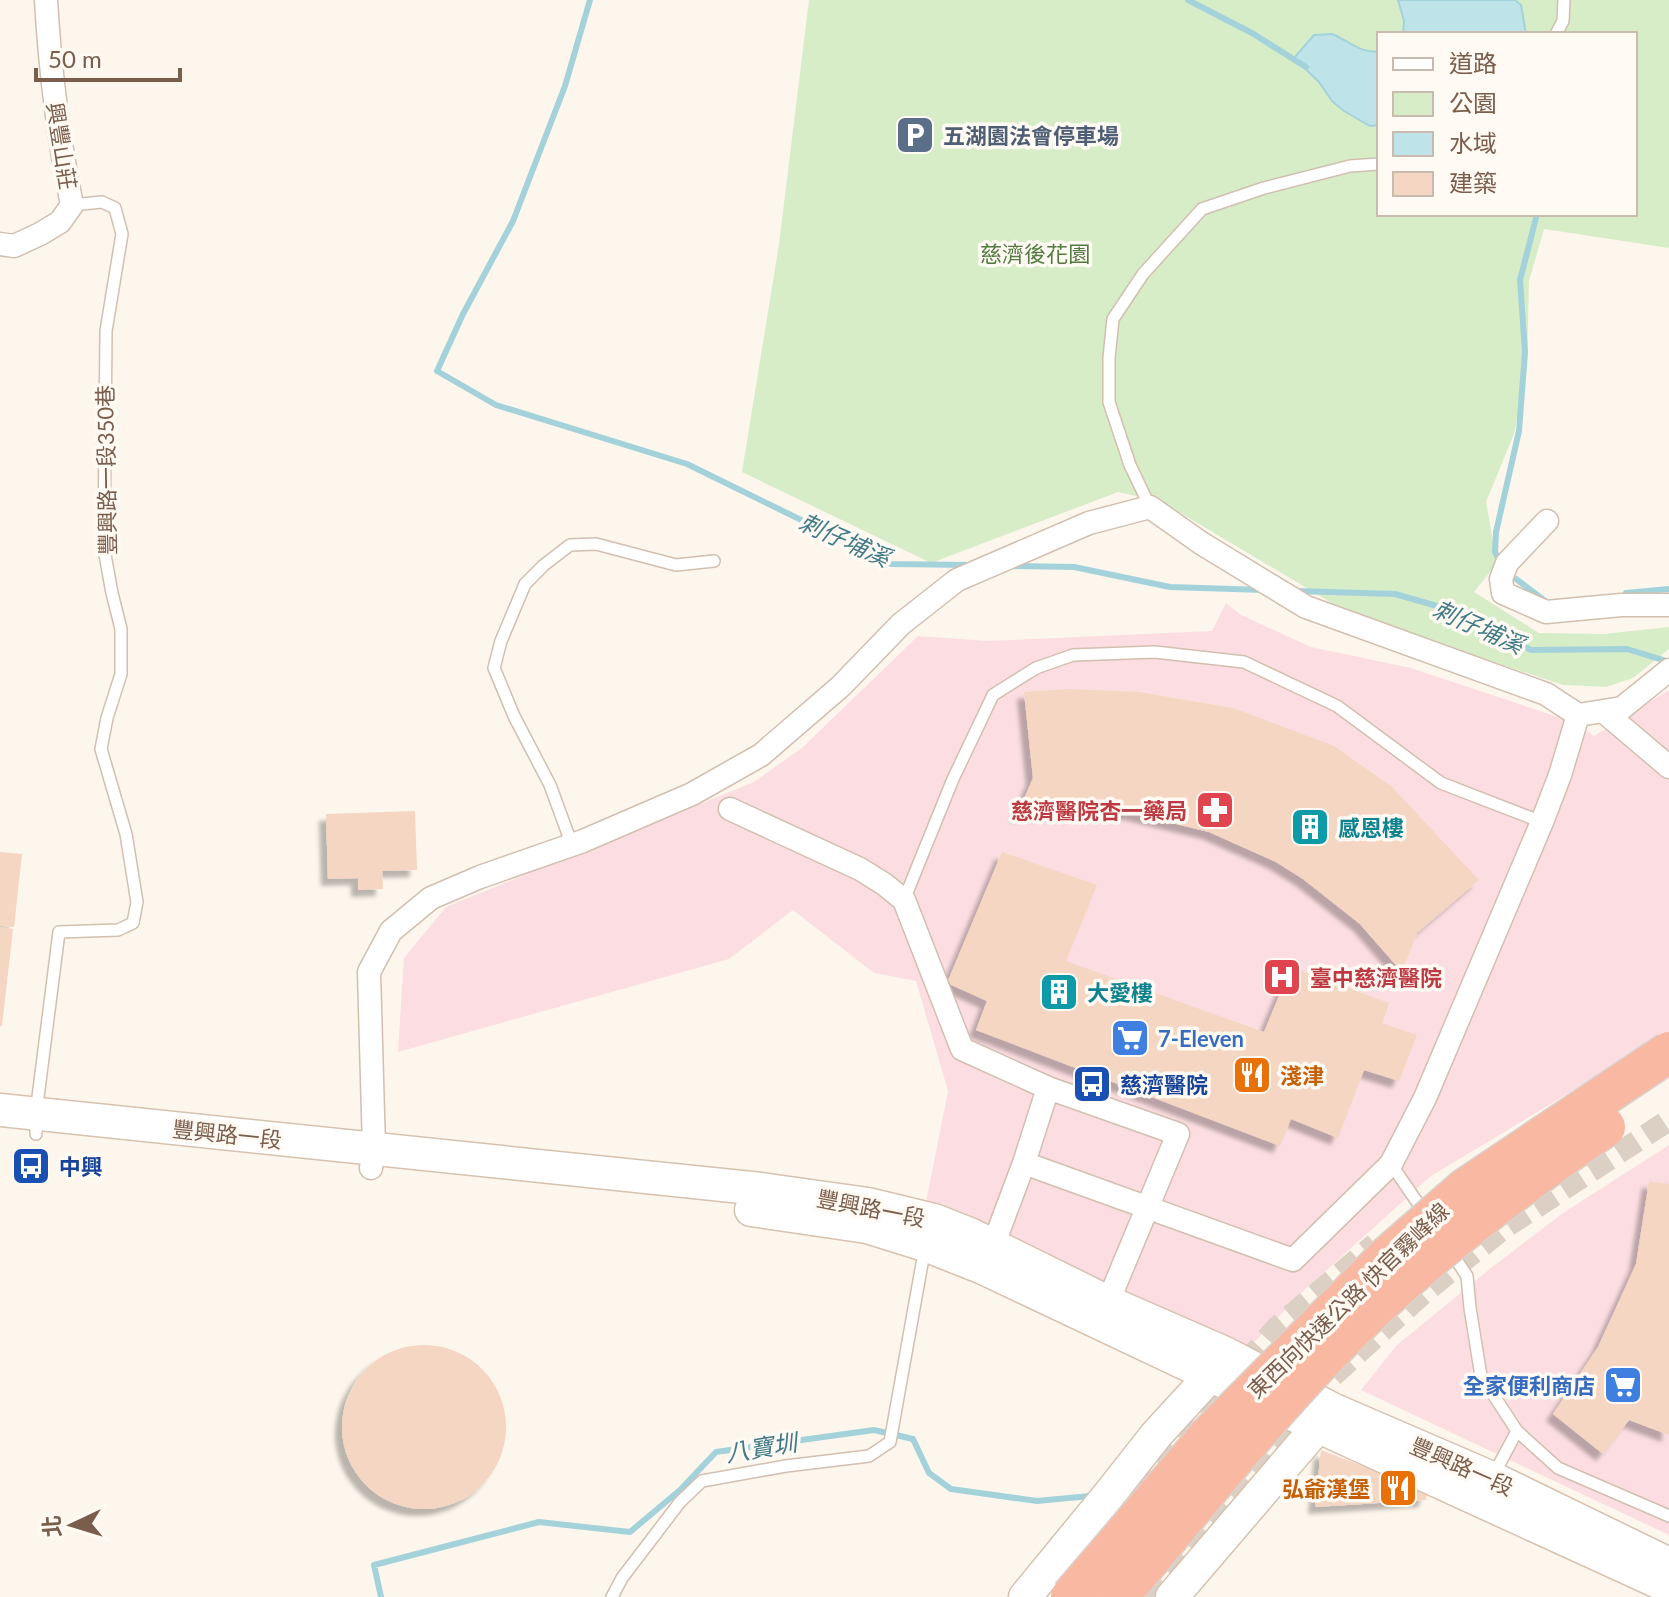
<svg xmlns="http://www.w3.org/2000/svg" width="1669" height="1597" viewBox="0 0 1669 1597" font-family="Lato,'Noto Sans TC',sans-serif">
<style>
.medical{fill:#fcdee2}
.green{fill:#d7edc8;fill-rule:evenodd}
.water{fill:#bee3e9;stroke:#a4d2db;stroke-width:2}
.lines{fill:none;stroke-linecap:round;stroke-linejoin:round}
.stream{stroke:#a4d2db;stroke-width:6}
.building{fill:#f4d6c2;filter:url(#shadow)}
.street-tunnel{stroke:#dcd0c4;stroke-width:22;stroke-dasharray:22 11;stroke-linecap:butt}
.lane-casing{stroke:#d2bfaf;stroke-width:14}
.street-casing{stroke:#d2bfaf;stroke-width:25}
.secondary-casing{stroke:#d7c1af;stroke-width:35}
.lane{stroke:#fff;stroke-width:11}
.street{stroke:#fff;stroke-width:22}
.secondary{stroke:#fff;stroke-width:32}
.highway-bridge-casing{stroke:#dad2cd;stroke-width:43;stroke-linecap:butt}
.highway-bridge{stroke:#f9b8a1;stroke-width:40}
.labels{text-anchor:middle;dominant-baseline:central;stroke-width:7;stroke-linejoin:round;paint-order:stroke}
.service-label{font-size:22px;font-weight:bold;fill:#4e5e75;stroke:#fffaf3;text-anchor:start}
.street-label{font-size:22px;fill:#7b5d4c;stroke:#fffaf3}
.park-label{font-size:22px;fill:#527a41;stroke:#fffaf3}
.health-label{font-size:22px;font-weight:bold;fill:#be3a42;stroke:#fffaf3;text-anchor:end}
.culture-label{font-size:22px;font-weight:bold;fill:#0d838f;stroke:#fffaf3;text-anchor:start}
.shop-label{font-size:22px;font-weight:bold;fill:#366cbe;stroke:#fffaf3;text-anchor:start}
.food-label{font-size:22px;font-weight:bold;fill:#c56008;stroke:#fffaf3;text-anchor:start}
.transit-label{font-size:22px;font-weight:bold;fill:#164399;stroke:#fffaf3;text-anchor:start}
.water-label{font-size:24px;font-style:italic;fill:#417b87;stroke:#fffaf3}
</style>
<defs>
<filter id="shadow"><feDropShadow dx="-7" dy="7" stdDeviation="2" flood-color="#0004"/></filter>
</defs>
<rect width="100%" height="100%" fill="#fdf6ec"/>
<path class="medical" d="M1226,603l15,12 70,32 100,21 165,55 18,13 75,-46v343l-238,143 -131,118 -51,54 -154,-69 -70,-36 -100,-36 23,-116 -32,-110 -42,-8 -81,-63 -64,49 -331,93 6,-94 42,-51 308,-125 49,-35 115,-111 70,5 224,-10z
M1669,1145v390l-308,-145 36,-45 94,-77 72,-55z"/>
<path class="green" d="M809,0h860v248l-125,-19 -15,52 -2,86 -13,67 -28,68 11,61 -23,29 65,41 65,1 65,-7v22l-36,29 -27,9 -43,-2 -211,-70 -190,-113 -44,-10 -187,71 -189,-91 37,-228zM1379,34h256v180h-256z"/>
<path class="water" d="M1398,0h117l6,5 5,29h-123l1,-13z
M1332,34c17,7 29,20 47,17v74l-9,1 -26,-15 -12,-10 -13,-19 -25,-24 20,-23z"/>
<g class="lines">
<path class="stream" d="M590,0l-25,86 -52,135 -50,93 -26,57 59,34 191,59 204,100 79,1
M1188,0l64,33 54,34
M1501,563l-6,-11 1,-20 23,-101 6,-79 -5,-72 17,-66
M1009,566l65,1 96,20 94,3
M1516,579l29,22
M1295,591l100,3 56,16 80,40 96,-1 42,13
M1626,593l43,-4
M381,1597l-7,-32 165,-43 91,10 50,-42 36,-38 158,-22 39,9 16,34 22,16 86,12 53,-5"/>
</g>
<path class="building" d="M1070,689l69,3 94,16 101,38 57,40 88,94 -62,53 -15,39 -42,-48 -57,-45 -27,-17 -67,-30 -78,-19 -47,-2 -67,4 16,-37 -9,-86z
M415,811l2,59 -35,1 1,18 -25,1v-12l-30,1 -2,-65z
M0,852l22,2 -8,73 -14,-1z
M1002,852l95,33 -31,76 198,71 27,-65 98,36 -7,20 35,12 -18,46 -35,-11 -26,68 -47,-19 -11,27 -304,-116 11,-29 -40,-18z
M0,927l13,2 -11,97h-2z
M1649,1181l20,3v251l-40,-15 -26,34 -50,-40 45,-67 38,-83z
M342 1427a82 82 0 1 1 164 0a82 82 0 1 1-164 0Z
M1321,1450l106,41 -1,9 -111,7z"/>
<g class="lines">
<path class="street-tunnel" d="M1333,1376l92,-84 78,-63 166,-109
M1138,1489l56,-68 83,-94 98,-83
M1147,1597l158,-190"/>
<defs>
<path id="lane" d="M1556,34l7,-13 1,-21
M1150,507l-20,-42 -21,-63v-44l4,-39 30,-45 59,-65 62,-21 86,-22 29,-2
M572,845l-22,-60 -36,-69 -20,-48 7,-27 24,-57 19,-19 26,-20 26,-1 80,21 38,-4
M904,900l49,-121 40,-84 43,-27 37,-13 82,-3 89,10 93,44 104,77 101,39
M36,1134v-21l23,-181 59,-2 15,-7 4,-21 -11,-68 -25,-85 6,-31 14,-44v-45l-9,-36 -8,-44 2,-218 16,-97 -7,-26 -13,-6 -30,3
M1391,1164l35,51
M1451,1252l16,24 3,32 11,68 36,55
M1493,1476l24,-45 41,37 111,48
M612,1597l10,-19 58,-76 22,-21 84,-15 83,-10 21,-14 35,-195"/>
<path id="street" d="M0,244l14,2 26,-12 20,-12 12,-17c-14,-68 -22,-136 -26,-205
M1547,521l-40,42 -6,16 2,14 43,19 75,-7h48
M1603,711l66,56
M730,809l130,60 24,15 20,16 58,149 86,39
M1024,1163l269,97 98,-96 34,-66 117,-276 18,-47 18,-60
M371,1168l3,-19 -5,-177 22,-41 40,-33 49,-21 103,-36 109,-47 69,-39 80,-69 60,-62 56,-44 132,-57 61,-16 51,36 105,64 240,87 32,21 44,-7 47,-38
M988,1259l36,-96 24,-75 130,46 -75,180"/>
<path id="secondary" d="M0,1110l761,79 107,15 66,16 38,15 136,67 117,51 107,56 160,69 177,86
M751,1210l116,17 58,18 58,23 334,158 352,161
M1025,1597l87,-106 44,-56 55,-60 10,-16
M1172,1597l159,-186"/>
</defs>
<use href="#lane" class="lane-casing"/>
<use href="#street" class="street-casing"/>
<use href="#secondary" class="secondary-casing"/>
<use href="#lane" class="lane"/>
<use href="#street" class="street"/>
<use href="#secondary" class="secondary"/>
<defs>
<path id="highway-bridge" d="M1071,1597l138,-161 179,-180 78,-68 203,-136
M1118,1597c67,-79 131,-160 202,-235 84,-89 185,-167 285,-235"/>
</defs>
<use href="#highway-bridge" class="highway-bridge-casing"/>
<use href="#highway-bridge" class="highway-bridge"/>
</g>
<defs>
<symbol id="parking-square" viewBox="-11 -11 22 22"><rect x="-9" y="-9" width="18" height="18" rx="4" fill="#5c6f8a" stroke="#fffaf3"/><path d="M-3.5-5.5H1a3.5 3.5 0 0 1 0 7H-1V5.5H-3.5ZM-1-3.4V-.6H.8a1.4 1.4 0 0 0 0-2.8Z" fill="#fff"/></symbol>
<symbol id="pharmacy-square" viewBox="-11 -11 22 22"><rect x="-9" y="-9" width="18" height="18" rx="4" fill="#e0444e" stroke="#fffaf3"/><path d="M-2-6h4v4h4v4h-4v4h-4v-4h-4v-4h4Z" fill="#fff"/></symbol>
<symbol id="building-square" viewBox="-11 -11 22 22"><rect x="-9" y="-9" width="18" height="18" rx="4" fill="#0f9aa8" stroke="#fffaf3"/><path d="M-4-6H4V6H1V3H-1V6H-4ZM-2.5-4.3h1.7v1.8h-1.7ZM.8-4.3h1.7v1.8H.8ZM-2.5-1h1.7V.8h-1.7ZM.8-1h1.7V.8H.8Z" fill="#fff"/></symbol>
<symbol id="hospital-square" viewBox="-11 -11 22 22"><rect x="-9" y="-9" width="18" height="18" rx="4" fill="#e0444e" stroke="#fffaf3"/><path d="M-5-5h3v3.5h4V-5h3V5h-3V1.5h-4V5h-3Z" fill="#fff"/></symbol>
<symbol id="supermarket-square" viewBox="-11 -11 22 22"><rect x="-9" y="-9" width="18" height="18" rx="4" fill="#3f7fe0" stroke="#fffaf3"/><path d="M-6-5.5h2.5l.6 2H6L4.5 2H-2.5L-4.4-4H-6ZM-1.5 3.2a1.3 1.3 0 1 0 .1 0ZM3 3.2a1.3 1.3 0 1 0 .1 0Z" fill="#fff"/></symbol>
<symbol id="restaurant-square" viewBox="-11 -11 22 22"><rect x="-9" y="-9" width="18" height="18" rx="4" fill="#e8710a" stroke="#fffaf3"/><path d="M-5-6h1v4h1v-4h1v4h1v-4h1v5L-1.5 .5V6h-2V.5L-5-1ZM5-6V6H3V1.5H1.5Q1.5-4 5-6Z" fill="#fff"/></symbol>
<symbol id="bus-square" viewBox="-11 -11 22 22"><rect x="-9" y="-9" width="18" height="18" rx="4" fill="#1a4fb4" stroke="#fffaf3"/><path d="M-5-6H5V4H4V6H2V4H-2V6H-4V4H-5ZM-3.5-4V0h7V-4ZM-3.5 1.2v1.5H-2V1.2ZM2 1.2v1.5H3.5V1.2Z" fill="#fff"/></symbol>
</defs>
<g fill-rule="evenodd">
<use href="#parking-square" x="893" y="113" width="44" height="44"/>
<use href="#pharmacy-square" x="1193" y="788" width="44" height="44"/>
<use href="#building-square" x="1288" y="805" width="44" height="44"/>
<use href="#hospital-square" x="1260" y="955" width="44" height="44"/>
<use href="#building-square" x="1037" y="970" width="44" height="44"/>
<use href="#supermarket-square" x="1108" y="1016" width="44" height="44"/>
<use href="#restaurant-square" x="1230" y="1053" width="44" height="44"/>
<use href="#bus-square" x="1070" y="1062" width="44" height="44"/>
<use href="#bus-square" x="9" y="1144" width="44" height="44"/>
<use href="#supermarket-square" x="1601" y="1363" width="44" height="44"/>
<use href="#restaurant-square" x="1376" y="1466" width="44" height="44"/>
</g>
<g class="labels">
<g class="service-label">
<text x="943" y="135">五湖園法會停車場</text>
</g>
<g class="street-label">
<text transform="translate(62 146) rotate(81)">興豐山莊</text>
<text transform="translate(106 470) rotate(-91)">豐興路一段350巷</text>
<text transform="translate(227 1134) rotate(6)">豐興路一段</text>
<text transform="translate(871 1208) rotate(11)">豐興路一段</text>
<text transform="translate(1348 1300) rotate(-44)">東西向快速公路 快官霧峰線</text>
<text transform="translate(1462 1466) rotate(24)">豐興路一段</text>
</g>
<g class="park-label">
<text x="1035" y="253">慈濟後花園</text>
</g>
<g class="health-label">
<text x="1187" y="810">慈濟醫院杏一藥局</text>
<text x="1310" y="977" text-anchor="start">臺中慈濟醫院</text>
</g>
<g class="culture-label">
<text x="1338" y="827">感恩樓</text>
<text x="1087" y="992">大愛樓</text>
</g>
<g class="shop-label">
<text x="1158" y="1038">7-Eleven</text>
<text x="1595" y="1385" text-anchor="end">全家便利商店</text>
</g>
<g class="food-label">
<text x="1280" y="1075">淺津</text>
<text x="1370" y="1488" text-anchor="end">弘爺漢堡</text>
</g>
<g class="transit-label">
<text x="1120" y="1084">慈濟醫院</text>
<text x="59" y="1166">中興</text>
</g>
<g class="water-label">
<text transform="translate(845 539) rotate(24)">刺仔埔溪</text>
<text transform="translate(1479 626) rotate(24)">刺仔埔溪</text>
<text transform="translate(761 1447) rotate(-9)">八寶圳</text>
</g>
</g>
<rect x="1377" y="32" width="260" height="184" fill="#fffaf3" stroke="#cabbb0" stroke-width="2"/>
<rect x="1393" y="58" width="40" height="12" fill="#ffffff" stroke="#cabbb0" stroke-width="2"/>
<text x="1449" y="72" font-size="24" fill="#7b5d4c">道路</text>
<rect x="1393" y="92" width="40" height="24" fill="#d7edc8" stroke="#cabbb0" stroke-width="2"/>
<text x="1449" y="112" font-size="24" fill="#7b5d4c">公園</text>
<rect x="1393" y="132" width="40" height="24" fill="#bee3e9" stroke="#cabbb0" stroke-width="2"/>
<text x="1449" y="152" font-size="24" fill="#7b5d4c">水域</text>
<rect x="1393" y="172" width="40" height="24" fill="#f4d6c2" stroke="#cabbb0" stroke-width="2"/>
<text x="1449" y="192" font-size="24" fill="#7b5d4c">建築</text>
<g transform="translate(72 1525) rotate(266)" stroke="#fffaf3" stroke-width="6" paint-order="stroke">
<path d="M0-6L14 30L0 20L-14 30Z" fill="#7b5d4c"/>
<text y="-12" font-size="22" font-weight="bold" text-anchor="middle" fill="#7b5d4c">北</text>
</g>
<path d="M36 68v12h144v-12" fill="none" stroke="#7b5d4c" stroke-width="4"/>
<text x="48" y="68" font-size="24" fill="#7b5d4c" stroke="#fffaf3" stroke-width="6" paint-order="stroke">50 m</text>
</svg>
